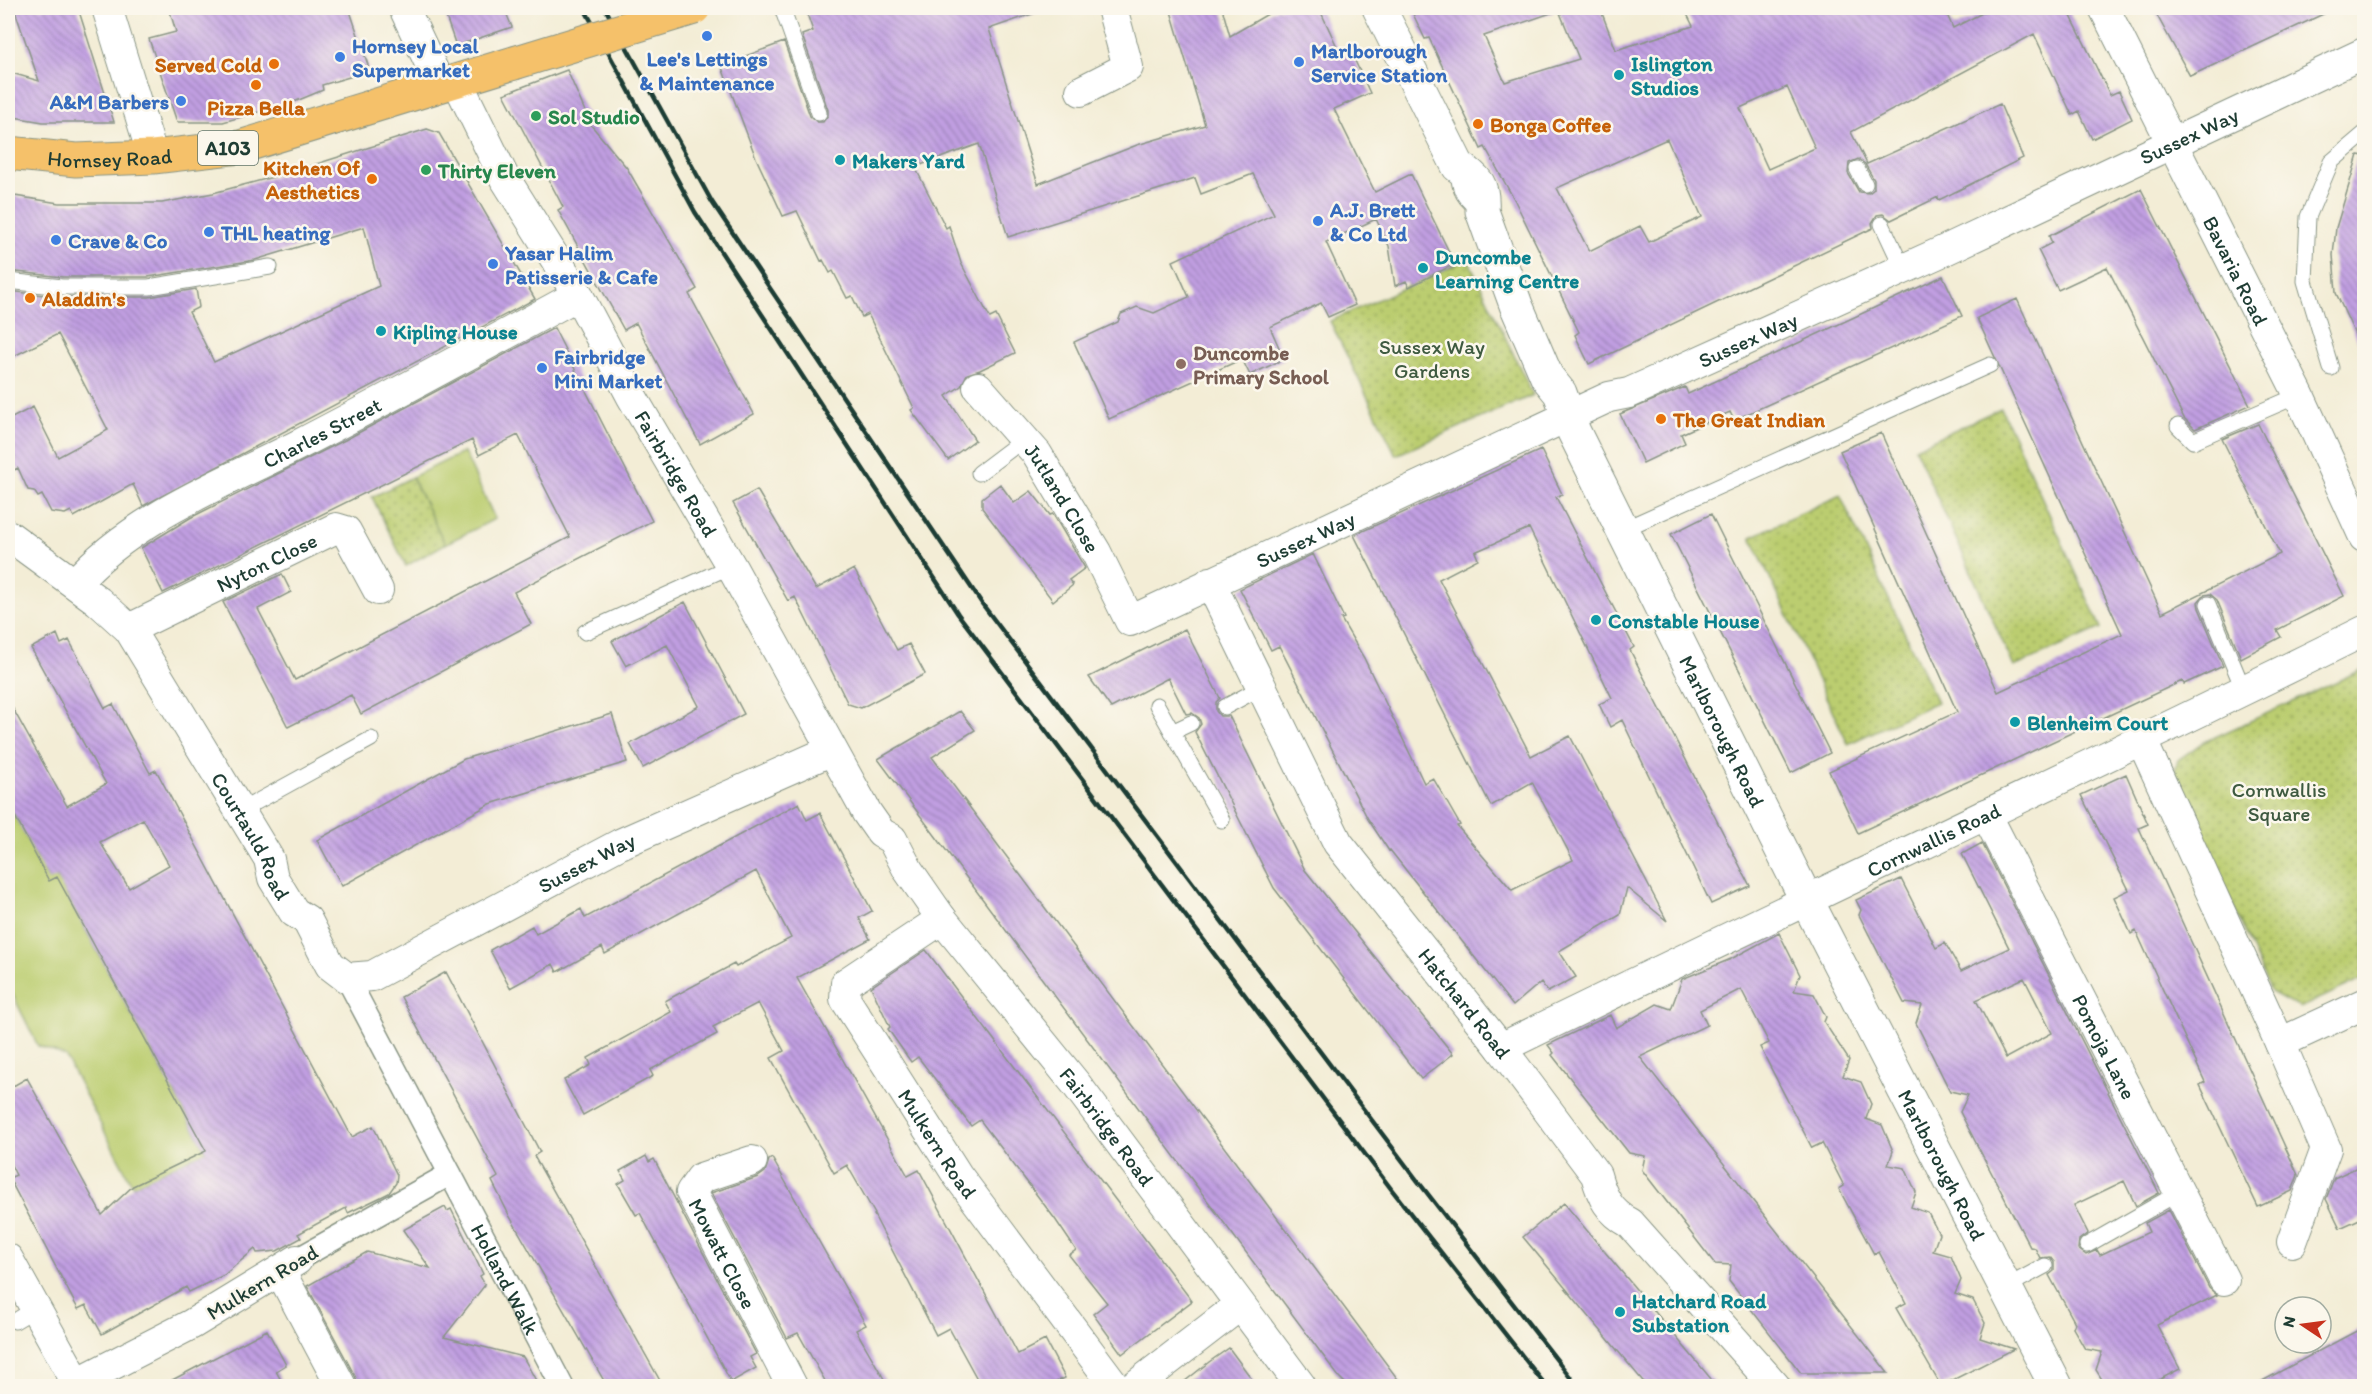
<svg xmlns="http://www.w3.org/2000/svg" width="2372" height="1394" viewBox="0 0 2372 1394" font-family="Itim,sans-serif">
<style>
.green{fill:#bbcd70;stroke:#6d8552;stroke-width:1.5}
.park{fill:url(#park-dots);stroke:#6d8552;stroke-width:1.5}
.building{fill:url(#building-back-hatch);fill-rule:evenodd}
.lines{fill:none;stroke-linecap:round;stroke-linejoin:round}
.service-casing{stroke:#899585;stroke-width:17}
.pedestrian-casing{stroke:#899585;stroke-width:25}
.minor-casing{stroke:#899585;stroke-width:32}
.tertiary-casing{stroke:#899585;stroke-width:35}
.primary-casing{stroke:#899585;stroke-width:35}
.service{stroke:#fff;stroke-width:15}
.pedestrian{stroke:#fff;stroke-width:22}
.minor{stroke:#fff;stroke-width:30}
.tertiary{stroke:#fff;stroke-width:33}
.primary{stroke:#f5c16b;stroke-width:33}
.rail{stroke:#1f3d34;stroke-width:4.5}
.primary-bridge-casing{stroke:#899585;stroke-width:35;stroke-linecap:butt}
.primary-bridge{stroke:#f5c16b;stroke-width:33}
.shop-dot{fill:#3f7fe0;stroke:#fbf7ec;stroke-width:2}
.food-dot{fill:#e8710a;stroke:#fbf7ec;stroke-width:2}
.culture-dot{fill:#0f9aa8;stroke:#fbf7ec;stroke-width:2}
.leisure-dot{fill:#2e9e5b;stroke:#fbf7ec;stroke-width:2}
.education-dot{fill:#8d6e63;stroke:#fbf7ec;stroke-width:2}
.labels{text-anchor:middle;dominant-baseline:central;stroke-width:5;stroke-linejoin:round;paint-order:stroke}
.shield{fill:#fbf7ec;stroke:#61756b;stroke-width:1.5}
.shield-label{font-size:20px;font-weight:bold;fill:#1f3d34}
.shop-label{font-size:21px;font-weight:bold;fill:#366cbe;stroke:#fbf7ec;text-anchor:start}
.culture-label{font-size:21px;font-weight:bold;fill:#0d838f;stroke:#fbf7ec;text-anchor:start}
.food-label{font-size:21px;font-weight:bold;fill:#c56008;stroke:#fbf7ec;text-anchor:start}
.leisure-label{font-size:21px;font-weight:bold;fill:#27864d;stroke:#fbf7ec;text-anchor:start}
.street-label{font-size:21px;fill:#1f3d34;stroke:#fbf7ec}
.park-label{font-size:21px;fill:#3e5a40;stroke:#fbf7ec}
.education-label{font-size:21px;font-weight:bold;fill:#785e54;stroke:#fbf7ec;text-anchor:start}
</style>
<defs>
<pattern id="park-dots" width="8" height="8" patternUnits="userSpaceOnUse" patternTransform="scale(1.5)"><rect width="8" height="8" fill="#bbcd70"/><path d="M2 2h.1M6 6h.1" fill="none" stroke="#97a85d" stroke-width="1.8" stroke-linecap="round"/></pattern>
<pattern id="building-back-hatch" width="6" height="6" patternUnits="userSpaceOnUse" patternTransform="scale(1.5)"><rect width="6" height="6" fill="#c19fe2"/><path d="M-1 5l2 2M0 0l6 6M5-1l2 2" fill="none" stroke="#9c83b8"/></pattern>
</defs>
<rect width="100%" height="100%" fill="#fbf7ec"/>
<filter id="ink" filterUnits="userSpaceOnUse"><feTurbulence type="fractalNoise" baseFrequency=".0167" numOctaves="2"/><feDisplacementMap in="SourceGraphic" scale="12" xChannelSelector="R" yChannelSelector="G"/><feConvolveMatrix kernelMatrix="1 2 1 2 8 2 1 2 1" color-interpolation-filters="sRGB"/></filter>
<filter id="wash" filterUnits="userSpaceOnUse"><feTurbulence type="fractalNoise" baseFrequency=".008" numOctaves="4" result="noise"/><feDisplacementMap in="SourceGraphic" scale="24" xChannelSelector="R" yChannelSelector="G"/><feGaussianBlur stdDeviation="1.35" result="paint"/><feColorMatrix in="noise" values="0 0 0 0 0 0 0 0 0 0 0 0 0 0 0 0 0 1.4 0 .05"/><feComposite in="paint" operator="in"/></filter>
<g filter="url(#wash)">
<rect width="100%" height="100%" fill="#f3edd6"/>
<path class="green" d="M464,452l31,67 -50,25 -33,-67z
M8,803l41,77 8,-3 149,274 -73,35 -68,-130 -27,-10 -30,-61z"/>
<path class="park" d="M1468,259l65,136 -137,60 -66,-134z
M2001,408l100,220 -87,39 -99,-219z
M412,477l33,67 -39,22 -34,-69z
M1840,495l97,207 -89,42 -97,-207z
M2364,669v309l-64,30 -29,-16 -97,-219 4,-13 24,-17z"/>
<g id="blocks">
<path class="building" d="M14,8h64l36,114h-71l-35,-6v-44l31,9z
M169,8h180l21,63 -48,14 1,5 -29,12 -71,20h-46l-28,-83 27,-7z
M443,8h61l8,19 -56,19z
M805,8h232l1,4 -49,17 49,155 99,-39 68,-20 -35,-117h52l8,28 48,-28h41l21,45 9,-5 21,45 -36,16 41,83 36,-18 44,90 -46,23 -3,-6 -11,5 -6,-40 -13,-27 -50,23 29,63 -27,12 -7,-14 -51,24 14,32 -34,16 -8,-16 -133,60 -35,-77 44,-20 3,-8 16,-7 17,6 35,-16 -16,-36 101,-47 -21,-40 -52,20 -6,-16 -187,59 -29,-93 -64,23 31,61 3,-2 12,37 29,55 6,-3 19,38 -35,17 -13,4 -6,12 -15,10 29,44 -27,20 -37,-50 3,-2 -46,-94 -6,3 -10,-21 -5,2 -14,-27 -3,2 -7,-13 -2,1 -24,-50 -14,5 -27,-58 -35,-93 63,-23 26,74 7,6h6l5,-7v-5l-26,-75 11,-4z
M1428,8h126v4l-70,24 21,46 74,-23 -21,-51h42l16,42 77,-24 -9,-18h260l9,20 39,-20h90l-12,6 40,81 9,-4 13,28 -40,20 -13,-28 -7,4 -38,-81 -183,98 16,32 133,-60 23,54 -84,42 -1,-3 -47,23 -8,-6 -6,1 -5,8 1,5 -284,136 -14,-29 4,-3 -64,-131 -30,-54 -4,2 -52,-111 -4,1 -12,-25zM1787,87l28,61 -47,21 -28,-61zM1667,139l35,78 -53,25 -9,-16 -51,25 -32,-63zM1858,159l7,5 9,16v9l-5,4 -10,-1 -11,-19 1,-10z
M2153,8h183l-146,68z
M567,70l24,55 36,43 70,121 -8,5 65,120 -54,30 -64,-121 -12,7 -66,-120 5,-3 -59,-113z
M427,129l12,4 96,166 -392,207 -10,-22 -59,33 -3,-6 -6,3 -14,-2 -9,-17 -4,2 -4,-6 -6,-1 -10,-22 -10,5v-53l25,-13 25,50 50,-27 -50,-96 -50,25v-68l54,6h87l47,-8 3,18 -10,5 25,50 165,-76 -15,-59 -109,33 -107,17h-85l-55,-6v-76l51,8h103l51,-10 75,-20z
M2358,155l6,1v198l-28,-61 -3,-38 3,-27z
M2141,189l109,216 -55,24 -11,-11 -77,-151 -49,23 -20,-40 14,-7 -3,-7z
M1943,276l19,40 -228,104 -4,-8 -49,22 4,9 -42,20 -23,-49 65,-27 3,7z
M2017,299l145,314 118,-59 -58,-115 36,-15 86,172 -67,34 4,7 -40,21 -24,-58 -7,-6 -6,1 -6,7 1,6 24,58 -39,18 -2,-3 -324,152 -29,-62 128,-59 -117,-261 41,-18 117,259 124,-58 -145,-316z
M554,328l98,193 -138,71 17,32 -170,90 -10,-19 -63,32 -65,-125 59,-28 9,18 -33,17 37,71 275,-143 -52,-102 -39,20 -7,-15 -309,153 -22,-45 49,-30 155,-78z
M1541,450l21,44 -6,3 78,150 -4,3 120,236 -39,18 -89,-184 -12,7 -11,-23 13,-6 -83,-170 -54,24 3,7 -39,20 92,177 39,-20 97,185 -40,-33 -7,27 -61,36 17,26 -28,15 -7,-10 -28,24 -123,-156 -1,1 -21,-32 -89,-173 -8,4 -31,-61 73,-35 31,64 -3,1 23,39 60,125 9,-5 27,47 -3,1 55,64 61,-30 -41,-78 -41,24 -137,-271z
M1000,484l14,19 17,-12 19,24 3,-1 32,54 -16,12 4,5 -20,16 -71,-93v-10z
M757,490l59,99 38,-20 43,81 12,-6 16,30 -64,34 -13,-4 -53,-107 -7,4 -55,-98z
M1711,514l119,239 -39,20 -120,-239z
M685,602l59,112 -101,54 -13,-24 69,-38 -32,-61 -41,21 -14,-25z
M1185,629l35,69 -4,4v9l4,5h9l76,154 148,184 -32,25 -147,-191 -79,-156 6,-8 -2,-6 -7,-5 -6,1 -18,-36 -57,30 -22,-31z
M57,634l4,10 8,-4 36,68 8,-4 37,69 6,-3 196,367 21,-11 24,49 -1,8 -7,10 -10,5 -31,15 -2,-5 -48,26 3,4 -24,13 -20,2 -2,-4 -31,26 -35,17 -3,-5 -84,47 -16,-29 -8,4 -69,-131 7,-3 -8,-16v-70l19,-11 75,137 31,-29 73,-35 -149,-274 -8,4 -41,-78v-103l59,106 39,-22 -75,-136zM143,819l26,46 -40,23 -29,-46z
M960,711l15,19 -43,27 471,629h-55l-9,-9 -461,-618z
M612,714l15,48 -137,42 -148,82 -25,-46 147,-81z
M2126,774l22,50 -9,4 159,347 -6,16 -34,16 -58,-122 5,-3 -69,-151 -5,3 -17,-37 15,-7 -48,-95z
M799,803l8,17 13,-7 52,98 -13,7 11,21 -73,39 111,198 11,-6 99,184 27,-14 20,38 -18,8h-66l-32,-58 -13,7 -62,-120 1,-1 -28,-49 -13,8 -63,-115 13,-7 -26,-48 -45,24 4,7 -67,36 3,6 -70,39 -19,-35 27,-15 -3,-7 83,-46 -6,-11 69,-37 2,3 55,-29 -35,-67 -151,83 -3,-7 -45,25 -4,-8 -43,24 -20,-38 42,-24 4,8 45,-25 4,9z
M1982,843l177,350 -23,13 -12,-25 -50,24 14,28 -9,7 -1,9 8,6 11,-5 3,5 49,-23 -4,-9 24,-13 40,78 8,7 -60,30 23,44 -33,17h-41l-10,-16 6,-18 -17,-3 -12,-21 2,-5 -26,-48 5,-4v-9l-4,-5 -10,1 -5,-10 -5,-1 -70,-135 8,-17 -18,-4 -34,-68 6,-18 -18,-2 -45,-88 2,-5 -5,-10 45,-21 35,69 9,-5 16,28 48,-23 -47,-94zM2024,978l28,55 -46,25 -30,-58z
M1779,933l21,42 -6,16 20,3 12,23 -2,5 25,38 -6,16 18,6 10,22 -5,15 16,6 11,26 -5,14 17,3 11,24 -5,15 17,6 11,21 -6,17 18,5 10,24 -6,14 18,6 12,23 -5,15 34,11 -73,37 -45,-78 10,-5 -27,-51 -5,2 -35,-65 5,-3 -22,-43 -10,5 -52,-101 9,-4 -28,-54 -41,21 7,15 -67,32 248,316h-87l-72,-92 2,-16 -16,-1 -73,-94 3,-14 -16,-3 -77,-98 2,-2 -6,-8 62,-30 6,13 41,-24 14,5 11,-30 49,-20z
M926,950l266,351 -70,53 -29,-40 14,-11 -38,-48 7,-5 -21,-31 -75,-99 -9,6 -53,-69 -7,5 -23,-33 2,-2 -19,-40z
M446,972l94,180 -6,4 129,230h-56l-98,-171 -17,-34 6,-4 -97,-180z
M646,1156l3,6 5,-3 102,195 -6,3 6,11 -25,14 -91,-169 -4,2 -18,-31 7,-4 -5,-9z
M772,1158l94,167 -10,5 32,56h-60l-30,-53 -11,5 -76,-145 47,-16 7,-5 4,-12z
M2364,1164v53l-24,11 -14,-29 8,-21z
M1564,1203l153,183h-70l-124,-149z
M445,1207l2,4 4,-2 32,65 -3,2 5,9 -41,52 79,20 16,29h-181l-2,-8 -49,-92 60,-34 63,16 -27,-38z
M2364,1327v59h-111z
M267,1330l19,35 -10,6 8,15h-123z
M1229,1348l28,38h-78l30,-24z"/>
</g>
</g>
<g filter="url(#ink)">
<use href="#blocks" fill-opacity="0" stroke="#899585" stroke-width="1.5"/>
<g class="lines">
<defs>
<path id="service" d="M782,8l37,105
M2363,8l1,2
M1857,169l8,15
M1458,170c1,21 6,30 24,41
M1882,224l21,45
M8,281l54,6h87l121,-20
M2331,368l-26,-87 3,-64 23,-55 33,-28
M2178,426l15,15 106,-46
M979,473l45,-34
M1624,529l366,-164
M2208,604l36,87
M585,632l146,-66
M1157,705l65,115
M1225,707l37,-20
M1172,732l19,-9
M240,811l131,-72
M2087,1245l93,-53
M2006,1287l39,-21
M15,1321l20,-12"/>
<g id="pedestrian">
<path id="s1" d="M347,978l215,408"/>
<path d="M305,1255l145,-81"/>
</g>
<g id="minor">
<path d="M107,8l46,149"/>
<path d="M404,8l36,77"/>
<path id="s2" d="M2104,8l195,387 65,142"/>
<path id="s3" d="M457,81l47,96 74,118 54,102 99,169 136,247 14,20 11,6 16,31 34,49 134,165 225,302"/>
<path d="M1081,91l47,-24 -16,-59"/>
<path id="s4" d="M978,387l59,67 59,98 34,69 479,-224 20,-4 312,-141 423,-199"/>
<path id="s5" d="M8,535l90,66 31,28 140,230 4,19 21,34 13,8 23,45 17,13 25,-2 248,-132 210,-93"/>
<path id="s6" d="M1210,582l128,261 163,205 95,127c6,22 13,37 34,48l145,163"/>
<path id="s7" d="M75,583c58,-66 150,-100 227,-140 93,-48 184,-98 276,-148"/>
<path id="s8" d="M129,629l207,-101 10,3 32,59"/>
<path d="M2142,741l138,302 84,-39"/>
<path id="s9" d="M1986,814l238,466"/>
<path id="s10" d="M942,919l-96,64 -1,16 113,177 157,210"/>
<path d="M2280,1043l46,106 -34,93"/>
<path id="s11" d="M1501,1048c287,-141 577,-275 863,-417"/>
<path id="s12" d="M752,1161l-51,17 -10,14 101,194"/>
<path d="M8,1259l69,124"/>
<path d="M280,1271l61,115"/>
<path d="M71,1386l121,-62 105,-64"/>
<path d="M1135,1386l105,-81"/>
</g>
<g id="tertiary">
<path id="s13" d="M1379,8l79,158c20,14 26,19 24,45l34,94 31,72 13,16 14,39 232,467 250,487"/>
</g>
<g id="primary">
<path id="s14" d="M8,153l68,7 77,-3 87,-10 274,-84"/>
</g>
</defs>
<use href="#service" class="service-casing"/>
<use href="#pedestrian" class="pedestrian-casing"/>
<use href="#minor" class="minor-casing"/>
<use href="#tertiary" class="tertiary-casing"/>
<use href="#primary" class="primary-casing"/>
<use href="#service" class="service"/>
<use href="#pedestrian" class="pedestrian"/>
<use href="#minor" class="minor"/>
<use href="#tertiary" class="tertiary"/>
<use href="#primary" class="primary"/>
<path class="rail" d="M584,8l111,204 263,402 434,576 154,196
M605,8l107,194 271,403 434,575 160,206"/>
<defs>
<path id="primary-bridge" d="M514,63l180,-55"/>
</defs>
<use href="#primary-bridge" class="primary-bridge-casing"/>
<use href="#primary-bridge" class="primary-bridge"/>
</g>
</g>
<g class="shop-dot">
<circle cx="707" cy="36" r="6"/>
<circle cx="340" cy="57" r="6"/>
<circle cx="1299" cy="62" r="6"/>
<circle cx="181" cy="101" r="6"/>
<circle cx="1318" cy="221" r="6"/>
<circle cx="209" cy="232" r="6"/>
<circle cx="56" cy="240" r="6"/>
<circle cx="493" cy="264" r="6"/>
<circle cx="542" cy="368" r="6"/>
</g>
<g class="food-dot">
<circle cx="274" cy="64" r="6"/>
<circle cx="256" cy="85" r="6"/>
<circle cx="1478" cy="124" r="6"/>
<circle cx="372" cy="179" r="6"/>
<circle cx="30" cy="298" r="6"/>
<circle cx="1661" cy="419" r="6"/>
</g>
<g class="culture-dot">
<circle cx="1619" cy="75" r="6"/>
<circle cx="840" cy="160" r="6"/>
<circle cx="1423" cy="268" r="6"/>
<circle cx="381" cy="331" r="6"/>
<circle cx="1596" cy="620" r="6"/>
<circle cx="2015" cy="722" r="6"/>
<circle cx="1620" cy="1312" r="6"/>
</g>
<g class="leisure-dot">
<circle cx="536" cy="116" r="6"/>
<circle cx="426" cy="170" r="6"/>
</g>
<circle class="education-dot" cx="1181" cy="364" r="6"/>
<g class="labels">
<rect class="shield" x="198" y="131" width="60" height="34" rx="4.5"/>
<g class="shield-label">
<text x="228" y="148">A103</text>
</g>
<g class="shop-label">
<text x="352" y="45">Hornsey Local<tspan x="352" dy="24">Supermarket</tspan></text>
<text x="1311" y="50">Marlborough<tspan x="1311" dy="24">Service Station</tspan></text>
<text x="707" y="58" text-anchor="middle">Lee's Lettings<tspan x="707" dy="24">&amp; Maintenance</tspan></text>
<text x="169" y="101" text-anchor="end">A&amp;M Barbers</text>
<text x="1330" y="209">A.J. Brett<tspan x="1330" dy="24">&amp; Co Ltd</tspan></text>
<text x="221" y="232">THL heating</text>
<text x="68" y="240">Crave &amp; Co</text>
<text x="505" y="252">Yasar Halim<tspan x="505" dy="24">Patisserie &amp; Cafe</tspan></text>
<text x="554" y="356">Fairbridge<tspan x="554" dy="24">Mini Market</tspan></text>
</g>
<g class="culture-label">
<text x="1631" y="63">Islington<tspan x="1631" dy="24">Studios</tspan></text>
<text x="852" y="160">Makers Yard</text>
<text x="1435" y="256">Duncombe<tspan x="1435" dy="24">Learning Centre</tspan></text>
<text x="393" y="331">Kipling House</text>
<text x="1608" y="620">Constable House</text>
<text x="2027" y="722">Blenheim Court</text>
<text x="1632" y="1300">Hatchard Road<tspan x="1632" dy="24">Substation</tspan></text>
</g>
<g class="food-label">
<text x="262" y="64" text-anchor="end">Served Cold</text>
<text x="256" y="107" text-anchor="middle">Pizza Bella</text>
<text x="1490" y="124">Bonga Coffee</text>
<text x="360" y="167" text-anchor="end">Kitchen Of<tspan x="360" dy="24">Aesthetics</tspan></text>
<text x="42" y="298">Aladdin's</text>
<text x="1673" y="419">The Great Indian</text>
</g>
<g class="leisure-label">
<text x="548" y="116">Sol Studio</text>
<text x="438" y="170">Thirty Eleven</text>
</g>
<g class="street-label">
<text stroke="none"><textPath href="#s4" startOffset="1446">Sussex Way</textPath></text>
<text stroke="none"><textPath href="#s14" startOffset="102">Hornsey Road</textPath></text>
<text stroke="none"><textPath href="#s2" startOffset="294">Bavaria Road</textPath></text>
<text stroke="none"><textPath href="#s4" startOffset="960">Sussex Way</textPath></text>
<text stroke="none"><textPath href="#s7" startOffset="291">Charles Street</textPath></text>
<text stroke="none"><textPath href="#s3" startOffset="450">Fairbridge Road</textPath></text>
<text stroke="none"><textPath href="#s4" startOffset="140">Jutland Close</textPath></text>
<text stroke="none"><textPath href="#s4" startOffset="474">Sussex Way</textPath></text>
<text stroke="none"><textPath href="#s8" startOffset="153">Nyton Close</textPath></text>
<text stroke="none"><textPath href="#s13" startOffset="806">Marlborough Road</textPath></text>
<text stroke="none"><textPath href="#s5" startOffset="394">Courtauld Road</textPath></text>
<text stroke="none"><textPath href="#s11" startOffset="480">Cornwallis Road</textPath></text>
<text stroke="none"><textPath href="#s5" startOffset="837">Sussex Way</textPath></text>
<text stroke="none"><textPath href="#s6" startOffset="495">Hatchard Road</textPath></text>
<text stroke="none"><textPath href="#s9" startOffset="261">Pomoja Lane</textPath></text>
<text stroke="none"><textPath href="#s3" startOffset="1236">Fairbridge Road</textPath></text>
<text stroke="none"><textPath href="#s10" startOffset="303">Mulkern Road</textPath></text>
<text stroke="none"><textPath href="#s13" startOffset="1292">Marlborough Road</textPath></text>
<text stroke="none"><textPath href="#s12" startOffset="140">Mowatt Close</textPath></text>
<text stroke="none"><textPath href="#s1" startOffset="340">Holland Walk</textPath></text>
<text transform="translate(262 1282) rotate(-31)">Mulkern Road</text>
</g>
<g class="park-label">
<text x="1432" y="346">Sussex Way<tspan x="1432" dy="24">Gardens</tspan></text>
<text x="2279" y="789">Cornwallis<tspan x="2279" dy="24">Square</tspan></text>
</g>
<g class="education-label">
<text x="1193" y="352">Duncombe<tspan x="1193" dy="24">Primary School</tspan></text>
</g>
</g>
<rect width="2372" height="1394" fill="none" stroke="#fbf7ec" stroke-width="30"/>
<g transform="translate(2303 1325) rotate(283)"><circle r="28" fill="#fbf7ec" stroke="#a3ada2" stroke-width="1.5"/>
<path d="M0-4.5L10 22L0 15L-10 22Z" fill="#c8321e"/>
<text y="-9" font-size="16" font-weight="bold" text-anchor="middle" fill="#1f3d34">N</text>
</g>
</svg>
